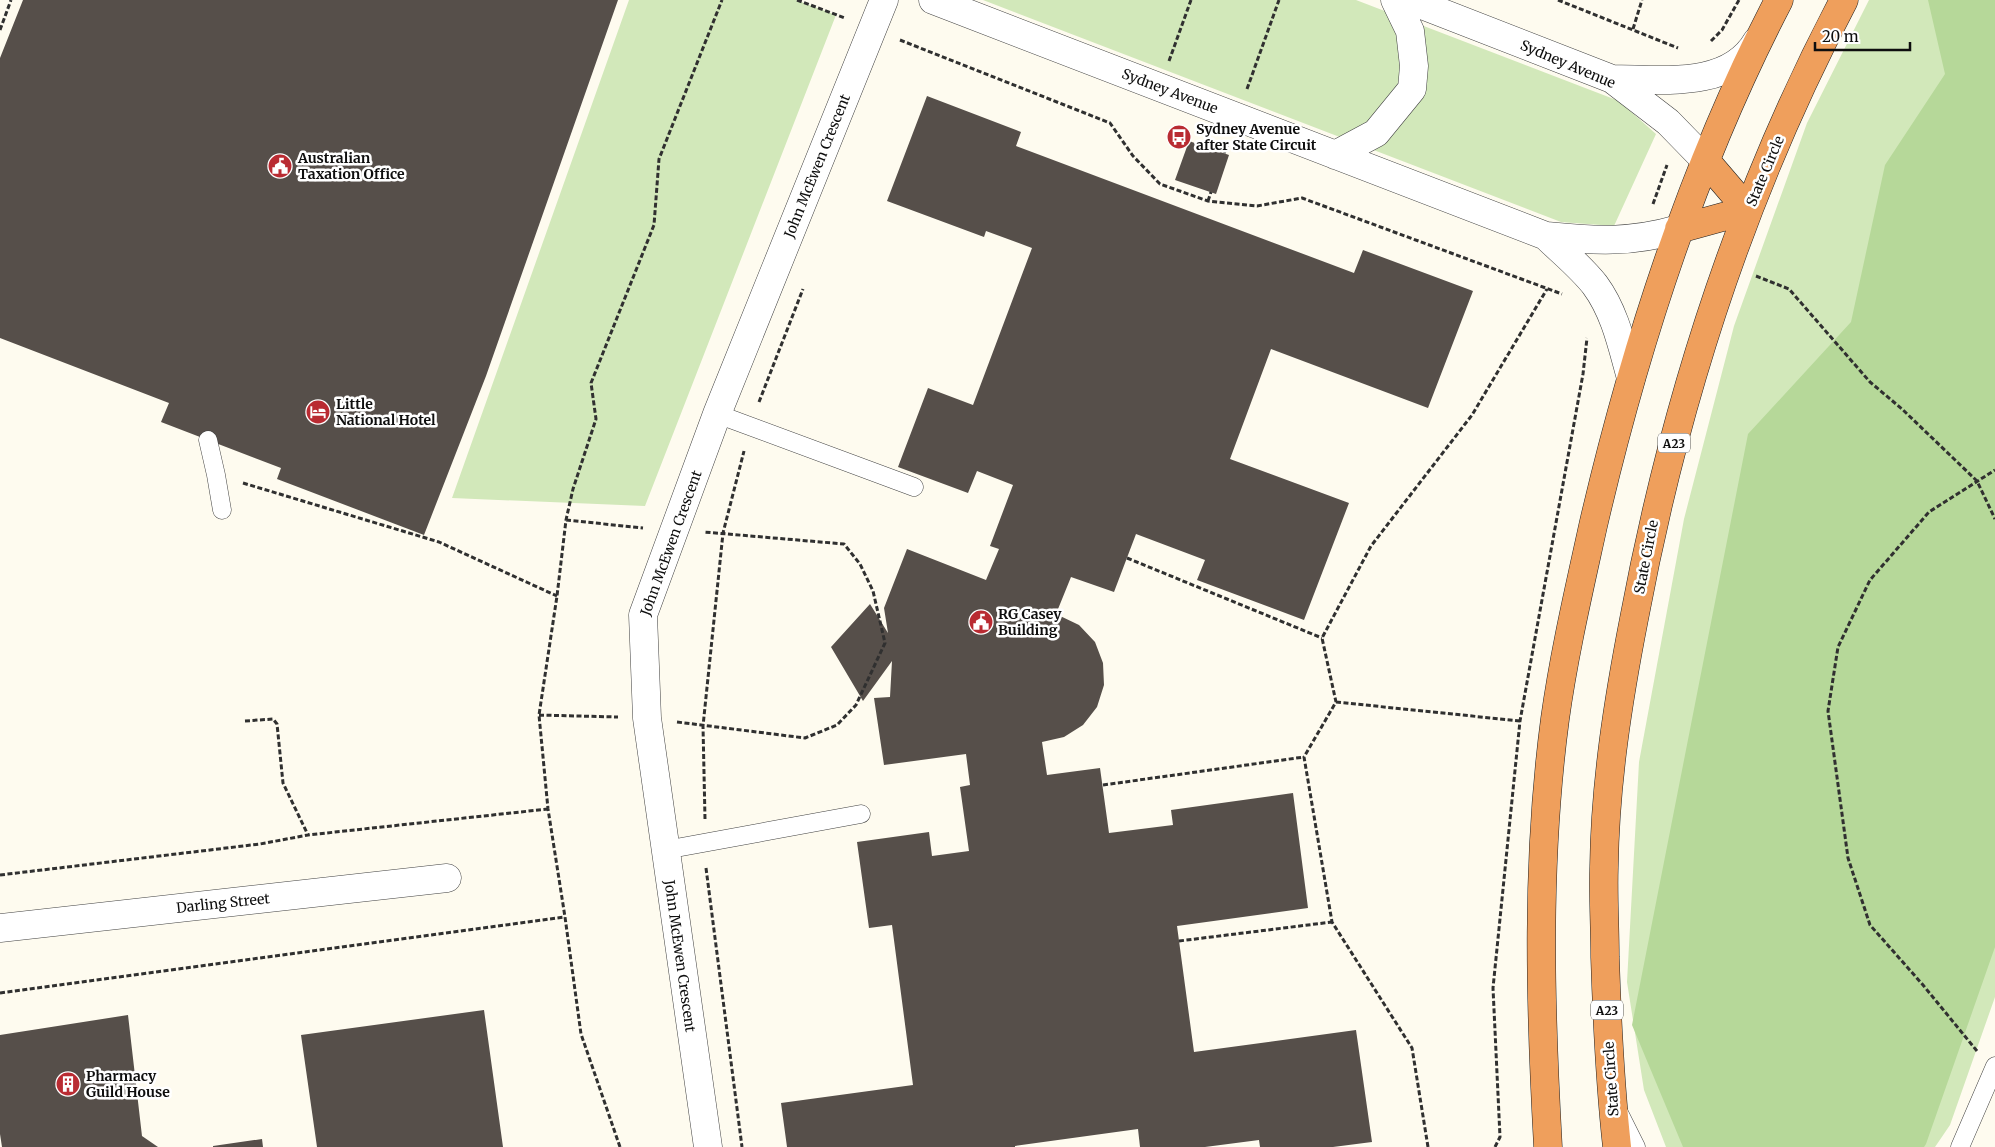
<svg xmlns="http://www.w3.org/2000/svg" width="1995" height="1147" viewBox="0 0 1995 1147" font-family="Merriweather,serif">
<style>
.green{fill:#d2e8ba}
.forest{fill:#b6d899}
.building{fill:#564f4a}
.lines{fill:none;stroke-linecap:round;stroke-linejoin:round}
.lane-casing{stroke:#414141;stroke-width:19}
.street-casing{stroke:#414141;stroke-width:29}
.highway-casing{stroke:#1f1f1f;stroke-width:29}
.path{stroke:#303030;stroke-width:3;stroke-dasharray:5 2.5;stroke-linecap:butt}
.lane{stroke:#fff;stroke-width:18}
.street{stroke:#fff;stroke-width:28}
.highway{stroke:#ef9f5c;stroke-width:28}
.labels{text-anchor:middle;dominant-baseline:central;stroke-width:5;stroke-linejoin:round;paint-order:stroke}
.shield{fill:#fff;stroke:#565656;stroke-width:1}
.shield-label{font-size:12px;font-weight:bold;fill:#0e0e0e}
.street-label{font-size:14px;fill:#0e0e0e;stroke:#fff}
.poi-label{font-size:14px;font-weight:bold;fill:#0e0e0e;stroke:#fff;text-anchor:start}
</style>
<rect width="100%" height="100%" fill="#fefbef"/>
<path class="green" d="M629,0h167l40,15 -191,491 -193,-8z
M983,0h373l263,101 37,33 -42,92 -53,-4z
M1869,0h126v997l-45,128 -15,22h-269l-22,-57 -17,-108 12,-220 45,-243 50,-193 73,-203z"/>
<path class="forest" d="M1928,0h67v947l-69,197 -2,3h-241l-51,-122 116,-591 103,-112 34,-157 60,-91z"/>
<path class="building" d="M23,0h595l-132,376 -62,159 -147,-56 4,-11 -120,-46 8,-19 -169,-65v-280z
M927,96l94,36 -5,14 338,127 9,-23 110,41 -45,117 -157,-59 -41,110 119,44 -45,117 -107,-40 8,-20 -69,-26 -22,58 -43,-15 -15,37 23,11 16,17 8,21 1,22 -7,22 -14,18 -19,12 -22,5 5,33 53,-7 9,65 64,-8 -2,-15 122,-17 15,115 -131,18 17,126 162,-22 16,112 -39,5h-73l-1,-7 -54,7h-65l-2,-18 -123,17v1h-228l-6,-44 132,-18 -21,-160 -23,3 -12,-86 72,-10 3,24 37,-5 -9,-64 10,-2 -4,-31 -82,11 -10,-67 16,-1 2,-36 -29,40 -32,-54 39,-43 18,29 -4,-25 23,-59 79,31 13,-31 -9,-3 23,-61 -36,-14 -9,22 -70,-26 30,-79 45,17 59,-157 -46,-17 -2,6 -97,-36z
M1189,141l40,14 -13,39 -41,-14z
M484,1010l19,137h-186l-16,-112z
M128,1015l14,121 16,11h-156l-2,-13v-99z
M262,1139l1,8h-50v-1z"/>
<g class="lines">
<defs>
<path id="lane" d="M717,414l197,73
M208,440l8,35 6,35
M665,850l196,-36
M1619,1113l17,34
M1960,1147l35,-81"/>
<path id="street" d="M933,0l613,236c49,5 85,7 133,-7
M1409,0l203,79 56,43 38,39
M1612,79c48,0 117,11 145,-38
M1335,155l41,-22 36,-44 2,-23 -4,-35 -15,-31
M1546,236c16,16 35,31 49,49 20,27 27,61 36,93
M0,928l447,-50
M708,1147l-61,-429 -4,-103 74,-201 167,-414"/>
<path id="highway" d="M1706,161l42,49
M1679,229l69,-19
M1548,1147c-8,-143 -12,-286 7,-428 9,-65 24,-129 38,-193 42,-181 100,-361 186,-526
M1617,1147c-7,-63 -10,-127 -12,-190 0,-30 -2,-60 -1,-90 1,-83 14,-166 30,-248 40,-214 108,-426 210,-619"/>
</defs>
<use href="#lane" class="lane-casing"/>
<use href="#street" class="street-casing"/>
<use href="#highway" class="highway-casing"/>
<path class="path" d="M797,0l48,18
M1558,0l120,48
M1633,29l9,-29
M0,30l11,-30
M900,40l210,83 23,33 27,28 48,17 49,5 45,-8 260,96
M1711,41l11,-11 17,-30
M1169,61l22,-61
M1247,89l32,-89
M1224,153l4,-8
M1208,201l3,-9
M1653,204l14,-39
M1756,276l33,13 81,93 32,27 75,72 18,38
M759,402l44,-113
M243,483l196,59 118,54
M566,520l77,8
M1127,558l195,80
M1336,702l184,19
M539,715l79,2
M245,721l28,-2 4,5 6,59 25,52
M677,722l128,16 32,-13 19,-20 29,-62 -12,-52 -13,-27 -16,-20 -140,-12
M1103,785l201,-28
M705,819l-2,-93 20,-193 21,-82
M706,868l36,279
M0,875l260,-31 48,-9 240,-26
M1179,941l153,-19
M0,993l565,-76
M1977,1051l-54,-66 -53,-60 -22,-67 -20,-147 10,-64 32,-67 59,-68 66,-42
M620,1147l-39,-113 -16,-117 -17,-108 -9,-94 18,-119 9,-76 7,-31 23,-70 -5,-36 63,-158 5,-66 63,-159
M1428,1147l-16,-99 -80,-126 -28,-165 32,-55 -14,-64 49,-92 101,-131 75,-126
M1495,1147l5,-10 -7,-149 27,-267 63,-347 4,-36"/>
<use href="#lane" class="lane"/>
<use href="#street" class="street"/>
<use href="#highway" class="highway"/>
</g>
<defs>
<symbol id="bus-disc" viewBox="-11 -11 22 22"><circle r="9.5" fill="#b92b32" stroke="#fff"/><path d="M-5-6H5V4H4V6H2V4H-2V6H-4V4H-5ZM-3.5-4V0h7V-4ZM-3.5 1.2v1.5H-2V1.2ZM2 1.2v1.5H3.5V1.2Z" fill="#fff"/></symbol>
<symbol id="civic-disc" viewBox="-11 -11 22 22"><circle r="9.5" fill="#b92b32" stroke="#fff"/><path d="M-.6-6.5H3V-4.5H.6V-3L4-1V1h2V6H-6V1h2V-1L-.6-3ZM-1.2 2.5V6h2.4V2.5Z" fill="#fff"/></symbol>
<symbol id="hotel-disc" viewBox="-11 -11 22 22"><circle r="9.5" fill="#b92b32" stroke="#fff"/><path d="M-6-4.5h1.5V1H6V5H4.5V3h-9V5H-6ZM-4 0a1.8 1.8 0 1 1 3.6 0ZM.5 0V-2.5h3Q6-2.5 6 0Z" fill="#fff"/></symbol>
<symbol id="building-disc" viewBox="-11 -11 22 22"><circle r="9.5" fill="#b92b32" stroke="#fff"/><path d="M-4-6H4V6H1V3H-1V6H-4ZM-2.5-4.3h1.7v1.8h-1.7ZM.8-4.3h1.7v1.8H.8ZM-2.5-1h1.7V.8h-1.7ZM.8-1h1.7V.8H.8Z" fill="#fff"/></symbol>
</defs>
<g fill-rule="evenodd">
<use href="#bus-disc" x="1165" y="123" width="28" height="28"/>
<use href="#civic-disc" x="266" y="152" width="28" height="28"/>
<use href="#hotel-disc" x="304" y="398" width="28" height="28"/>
<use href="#civic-disc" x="967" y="608" width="28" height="28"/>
<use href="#building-disc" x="54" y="1070" width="28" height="28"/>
</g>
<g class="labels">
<g class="shield">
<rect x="1658" y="433.5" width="32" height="19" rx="4"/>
<rect x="1591" y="1000.5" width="32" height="19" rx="4"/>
</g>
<g class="shield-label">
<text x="1674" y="443">A23</text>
<text x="1607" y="1010">A23</text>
</g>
<g class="street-label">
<text transform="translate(1568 64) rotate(23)">Sydney Avenue</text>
<text transform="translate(1170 91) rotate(21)">Sydney Avenue</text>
<text transform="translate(817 166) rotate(-68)">John McEwen Crescent</text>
<text transform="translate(1765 171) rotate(-67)">State Circle</text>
<text transform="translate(671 543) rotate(-70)">John McEwen Crescent</text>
<text transform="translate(1646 557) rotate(-79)">State Circle</text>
<text transform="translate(223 903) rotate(-6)">Darling Street</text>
<text transform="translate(680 956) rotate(82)">John McEwen Crescent</text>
<text transform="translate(1611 1079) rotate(-94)">State Circle</text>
</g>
<g class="poi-label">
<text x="1196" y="129">Sydney Avenue<tspan x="1196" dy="16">after State Circuit</tspan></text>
<text x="298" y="158">Australian<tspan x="298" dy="16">Taxation Office</tspan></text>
<text x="336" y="404">Little<tspan x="336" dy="16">National Hotel</tspan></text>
<text x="998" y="614">RG Casey<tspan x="998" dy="16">Building</tspan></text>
<text x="86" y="1076">Pharmacy<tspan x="86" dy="16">Guild House</tspan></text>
</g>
</g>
<path d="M1815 42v8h95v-8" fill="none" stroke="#0e0e0e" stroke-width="2.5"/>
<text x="1822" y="42" font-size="15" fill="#0e0e0e" stroke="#ffffff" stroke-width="4" paint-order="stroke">20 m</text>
</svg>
